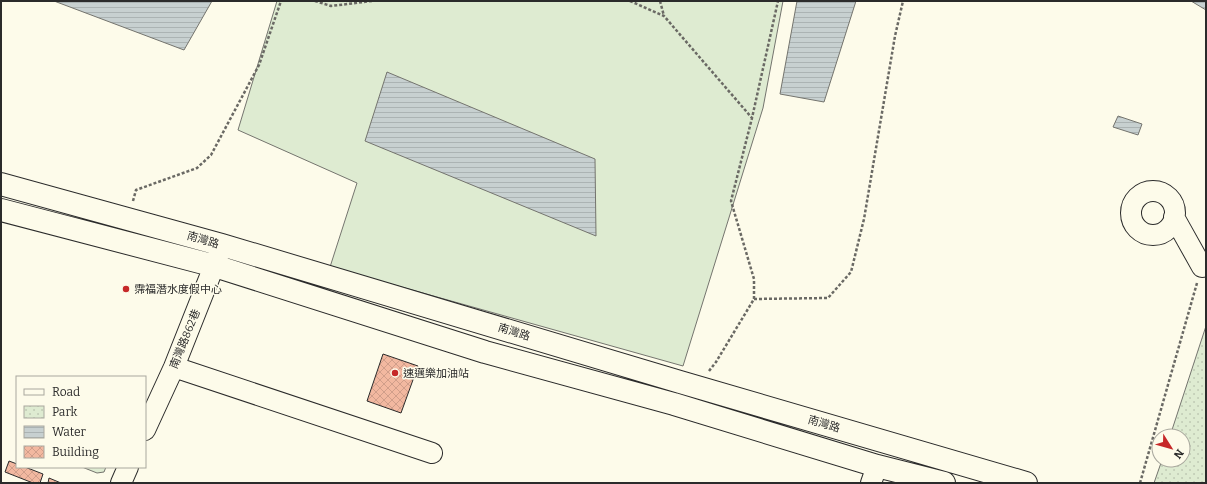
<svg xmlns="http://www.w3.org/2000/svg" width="1207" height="484" viewBox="0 0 1207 484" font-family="Bitter,'Noto Sans TC',serif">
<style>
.grass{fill:#deebd1;stroke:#74746e}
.park{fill:url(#park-dots);stroke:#74746e}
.water{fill:url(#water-rules);stroke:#74746e}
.building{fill:url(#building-cross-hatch);stroke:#2b2b2b}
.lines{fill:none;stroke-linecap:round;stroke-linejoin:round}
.minor-casing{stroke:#2b2b2b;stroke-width:22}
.major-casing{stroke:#2b2b2b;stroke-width:24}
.path{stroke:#6a6964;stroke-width:2.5;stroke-dasharray:3 2;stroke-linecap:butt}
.minor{stroke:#fdfbea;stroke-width:20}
.major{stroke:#fdfbea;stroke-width:22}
.poi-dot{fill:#c62828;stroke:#fdfbea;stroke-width:1.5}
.labels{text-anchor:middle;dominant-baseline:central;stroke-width:3;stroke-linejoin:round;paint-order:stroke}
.street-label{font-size:11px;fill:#2b2b2b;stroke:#fdfbea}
.poi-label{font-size:11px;fill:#2b2b2b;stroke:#fdfbea;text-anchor:start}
</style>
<defs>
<pattern id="park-dots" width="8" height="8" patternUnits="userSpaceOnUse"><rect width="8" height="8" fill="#deebd1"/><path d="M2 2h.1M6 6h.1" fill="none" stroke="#bfcab4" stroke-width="1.8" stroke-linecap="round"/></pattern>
<pattern id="water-rules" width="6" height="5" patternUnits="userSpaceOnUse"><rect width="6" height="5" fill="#c7d0d0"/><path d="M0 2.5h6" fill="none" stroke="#abb3b3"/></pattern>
<pattern id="building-cross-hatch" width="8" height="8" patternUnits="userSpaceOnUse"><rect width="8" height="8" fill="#f2b8a0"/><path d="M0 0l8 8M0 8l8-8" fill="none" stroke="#d09e8a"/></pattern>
</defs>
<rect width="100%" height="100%" fill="#fdfbea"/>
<path class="grass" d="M277,1h506l-20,107 -80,258 -353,-99 27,-84 -119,-53z
M82,467h24l-2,5 -7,1z"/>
<path class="park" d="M1206,326v157h-52l8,-23h21v-24h-13z"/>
<path class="water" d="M54,1h158l-28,49z
M797,1h59l-32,101 -44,-8z
M1191,1h15v9z
M387,72l208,87 1,77 -231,-95z
M1118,116l24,8 -4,11 -25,-8z"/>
<path class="building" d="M383,354l35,12 -17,47 -34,-12z
M9,461l8,3v3h8l18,7 -3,9h-7l-28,-11z
M49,478l12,5h-13z"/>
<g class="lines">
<defs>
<path id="minor" d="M1131 213a22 22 0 1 1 44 0a22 22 0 1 1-44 0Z
M1174,217l28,50
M174,367l258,86
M145,430l29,-63 46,-116
M121,483l7,-16
M871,483l6,-17"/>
<path id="major" d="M1,184l221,61 458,137 346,101
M1,210l214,56 270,86 189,52 203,62 67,17"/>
</defs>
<use href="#minor" class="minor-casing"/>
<use href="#major" class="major-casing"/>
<path class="path" d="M315,1l16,5 41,-5
M630,1l34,15 88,102
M660,1l4,15
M133,201l3,-11 61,-22 14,-13 48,-90 22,-64
M754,299l74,-1 23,-26 13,-53 31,-183 8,-35
M709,371l7,-9 38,-63v-20l-23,-78 21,-83 26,-117
M1140,483l57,-200"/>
<use href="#minor" class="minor"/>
<use href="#major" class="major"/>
</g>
<g class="poi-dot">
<circle cx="126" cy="289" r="4"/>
<circle cx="395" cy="373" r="4"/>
</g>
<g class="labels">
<g class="street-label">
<text transform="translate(203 240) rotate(16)">南灣路</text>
<text transform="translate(514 332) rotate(17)">南灣路</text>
<text transform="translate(185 339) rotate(-68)">南灣路862巷</text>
<text transform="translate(824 424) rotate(16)">南灣路</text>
</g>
<g class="poi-label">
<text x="134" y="289">霈福潛水度假中心</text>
<text x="403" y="373">速邁樂加油站</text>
</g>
</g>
<rect width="1207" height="484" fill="none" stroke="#2b2b2b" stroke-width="4"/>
<rect x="16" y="376" width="130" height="92" fill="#fdfbea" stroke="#a9a89e"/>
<rect x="24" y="389" width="20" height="6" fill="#fdfbea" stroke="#a9a89e"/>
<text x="52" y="396" font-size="12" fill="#2b2b2b">Road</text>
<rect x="24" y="406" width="20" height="12" fill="url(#park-dots)" stroke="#a9a89e"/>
<text x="52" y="416" font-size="12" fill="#2b2b2b">Park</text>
<rect x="24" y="426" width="20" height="12" fill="url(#water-rules)" stroke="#a9a89e"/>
<text x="52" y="436" font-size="12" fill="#2b2b2b">Water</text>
<rect x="24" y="446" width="20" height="12" fill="url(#building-cross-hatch)" stroke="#a9a89e"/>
<text x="52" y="456" font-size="12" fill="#2b2b2b">Building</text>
<g transform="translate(1171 448) rotate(127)"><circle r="19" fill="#fdfbea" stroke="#a9a89e"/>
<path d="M0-3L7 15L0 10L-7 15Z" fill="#c62828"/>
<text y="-6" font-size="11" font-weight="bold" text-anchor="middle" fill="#2b2b2b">N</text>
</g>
</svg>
